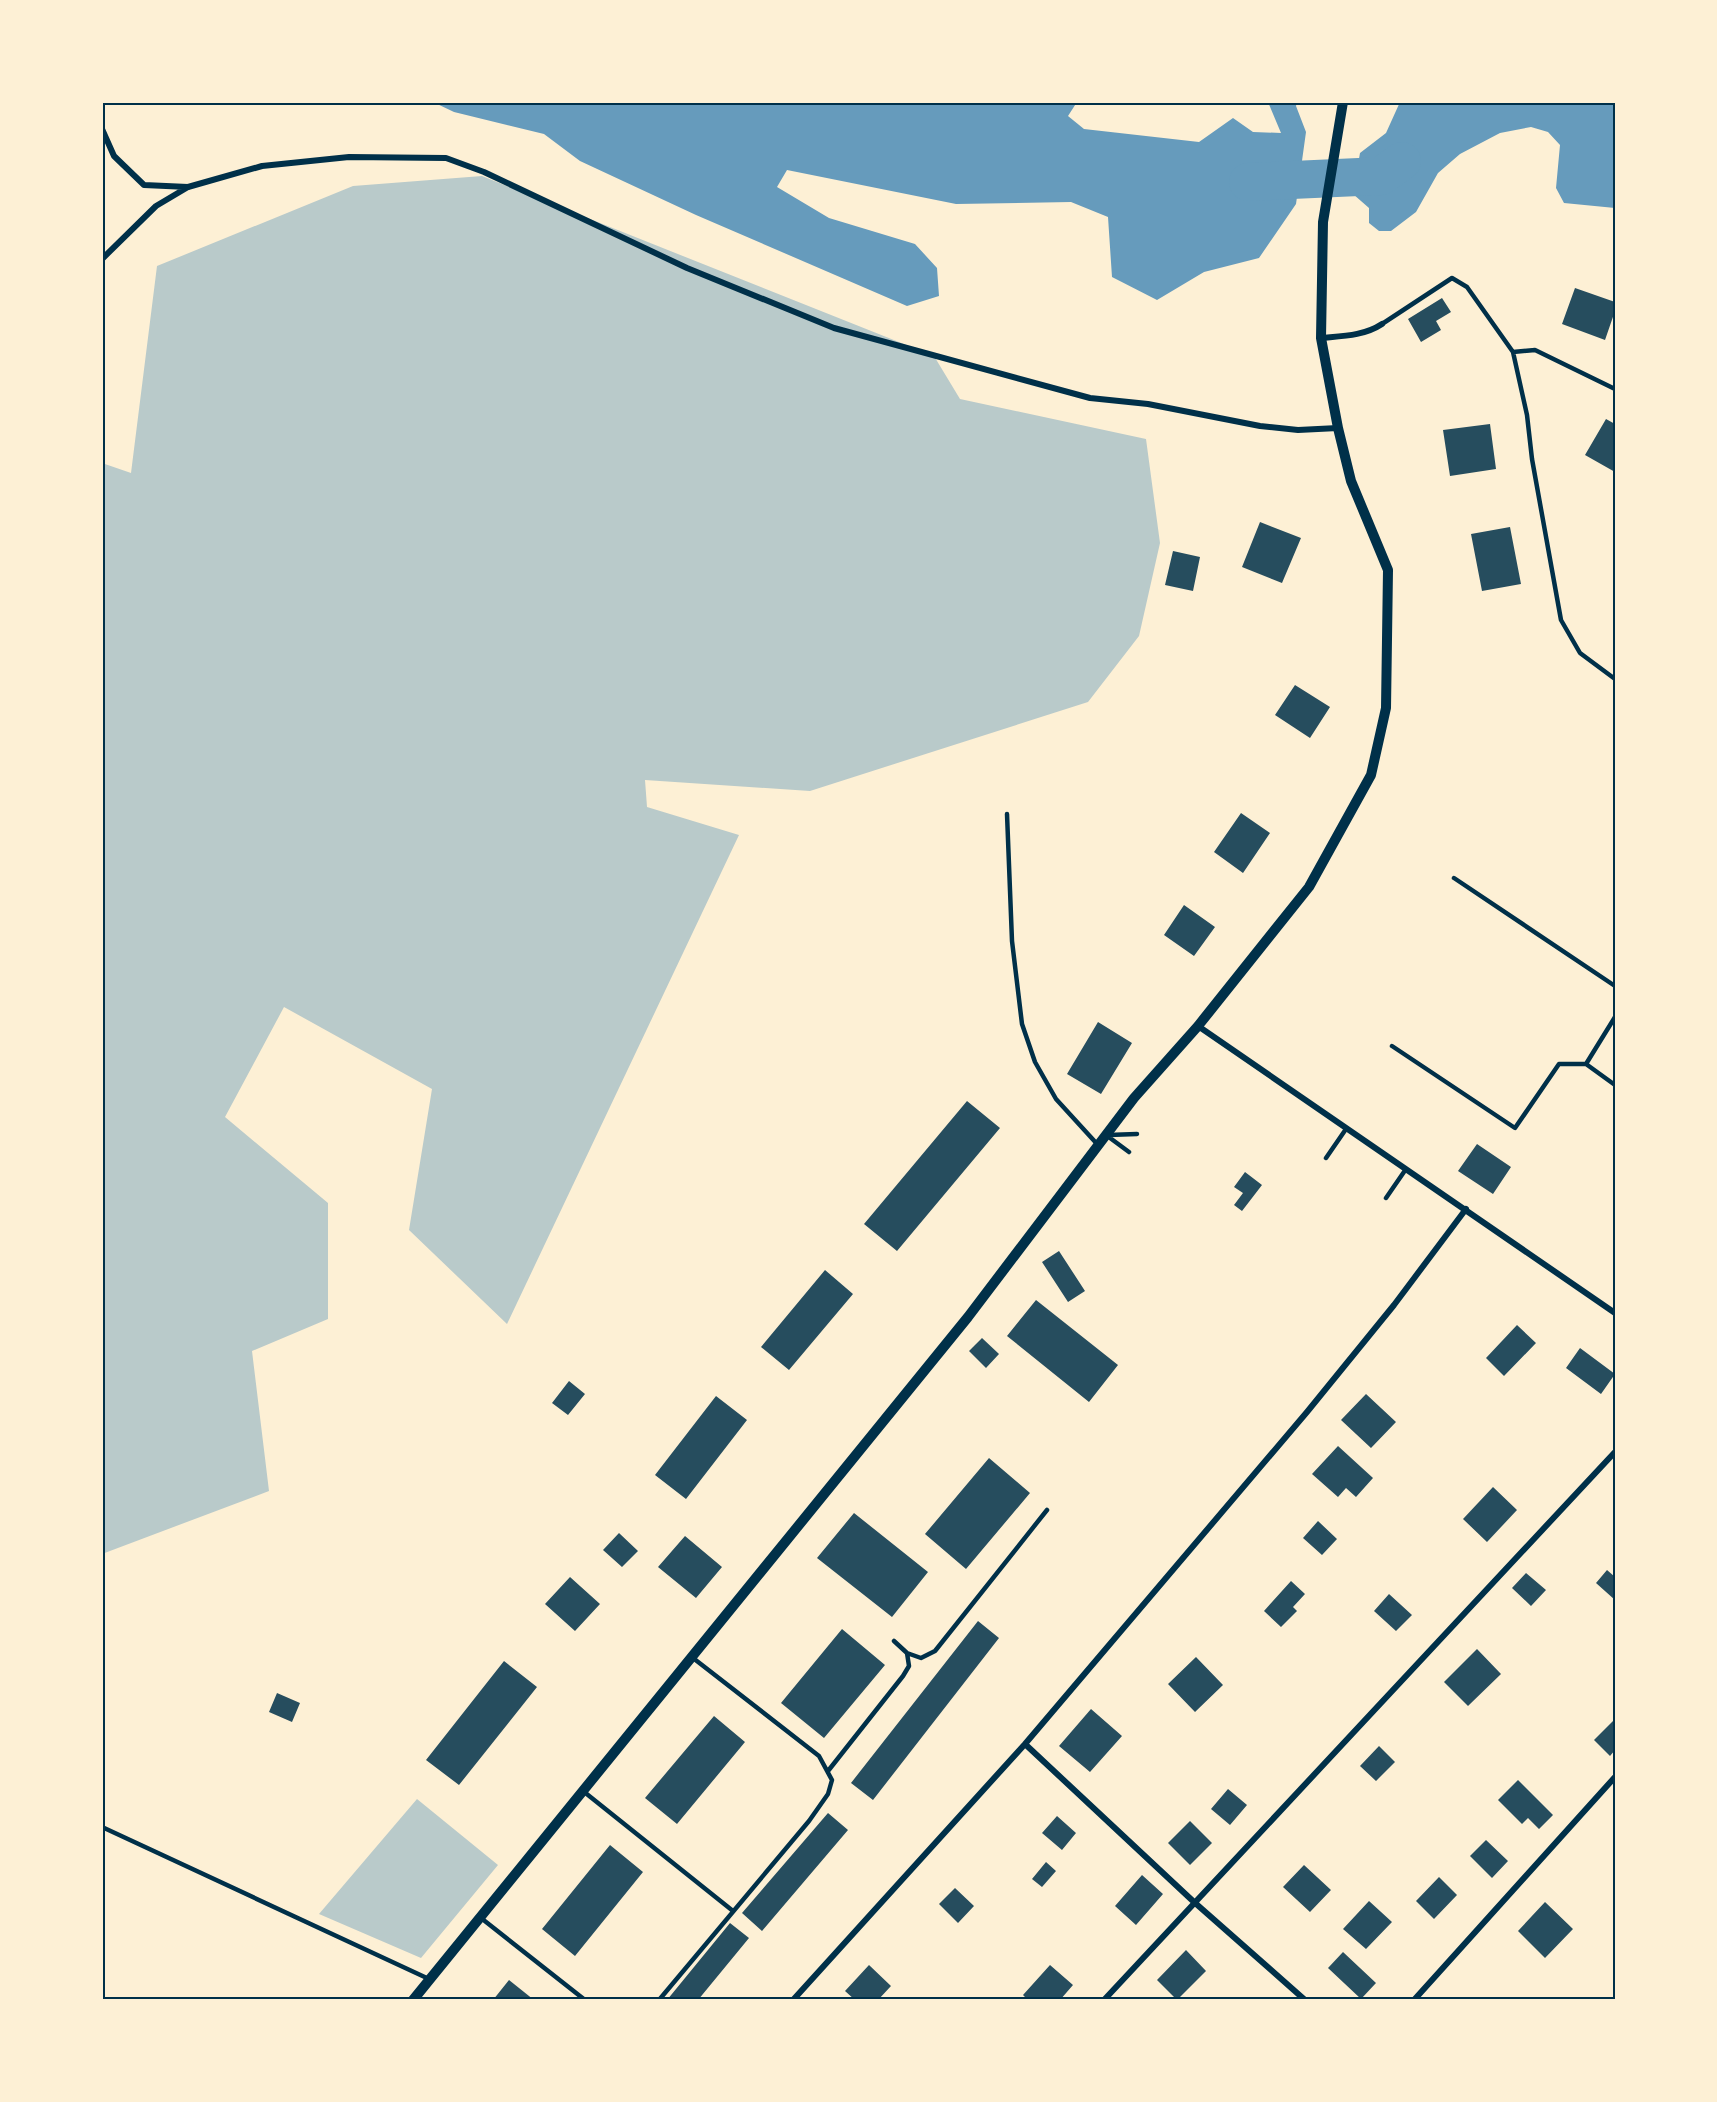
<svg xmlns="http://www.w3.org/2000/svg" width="1717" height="2102" viewBox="0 0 1717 2102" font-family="'Alegreya Sans',sans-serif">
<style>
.green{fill:#b9caca}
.water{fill:#669bbc}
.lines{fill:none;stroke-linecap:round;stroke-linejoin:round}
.river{stroke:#669bbc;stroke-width:38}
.building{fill:#264d5e}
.service{stroke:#003049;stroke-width:4.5}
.minor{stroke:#003049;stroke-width:6}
.tertiary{stroke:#003049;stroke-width:10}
.neatline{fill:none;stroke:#003049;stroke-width:2}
</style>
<rect width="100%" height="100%" fill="#fdf0d5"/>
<path class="green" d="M482,176l452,180 26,43 186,40 14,104 -21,93 -51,66 -278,89 -165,-11 2,27 92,28 -232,489 -98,-94 23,-141 -148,-82 -59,110 103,86v116l-76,32 17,140 -167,63v-1091l29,10 26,-207 196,-80z
M417,1799l81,66 -77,93 -102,-44z"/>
<path class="water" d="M433,102h644l-9,14 16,13 115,13 34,-24 20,14 28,1 -13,-31h29l-1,4 10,26 -10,72 -37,54 -55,14 -47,28 -45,-23 -4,-60 -37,-15 -115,2 -169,-34 -10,17 52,31 86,26 22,24 2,28 -32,10 -211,-91 -116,-54 -36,-27 -90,-22z
M1400,102h215v106l-51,-5 -8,-15 4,-43 -12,-13 -17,-5 -31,6 -40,21 -22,19 -22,39 -25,19h-12l-10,-8v-15l-16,-14 7,-41 26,-20z"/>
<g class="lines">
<path class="river" d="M1248,182l133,-6 21,-15"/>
</g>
<path class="building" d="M1575,288l40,14v9l-10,29 -43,-16z
M1442,298l9,14 -15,9 5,9 -20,12 -13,-23z
M1606,419l9,5v48l-30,-17z
M1490,424l6,45 -46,7 -7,-46z
M1260,522l41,16 -19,45 -40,-16z
M1510,527l11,57 -39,7 -11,-57z
M1173,551l27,6 -7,34 -28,-6z
M1295,685l35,22 -20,31 -35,-23z
M1241,813l29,20 -27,40 -29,-21z
M1184,905l31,22 -21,29 -30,-21z
M1098,1022l34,21 -31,51 -34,-20z
M967,1101l33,27 -103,123 -33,-27z
M1477,1144l34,23 -18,27 -35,-23z
M1245,1172l17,13 -20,26 -8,-6 9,-12 -9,-6z
M1059,1251l26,40 -17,11 -26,-40z
M825,1270l28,24 -64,76 -28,-23z
M1036,1300l82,65 -29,37 -82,-66z
M1517,1325l19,18 -32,33 -18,-18z
M982,1338l17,16 -13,14 -17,-17z
M1580,1348l35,26 -14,20 -35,-26z
M569,1381l16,13 -17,21 -16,-12z
M1366,1394l30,28 -25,26 -30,-28z
M716,1396l31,24 -61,79 -31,-24z
M1338,1446l35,32 -17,19 -10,-9 -8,9 -26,-23z
M989,1458l41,35 -64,76 -41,-35z
M1493,1487l24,23 -30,32 -24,-23z
M854,1513l74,59 -36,45 -75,-59z
M1318,1521l19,18 -15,16 -19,-17z
M619,1533l19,18 -16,16 -19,-17z
M685,1536l37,31 -26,31 -38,-31z
M1607,1570l8,7v23l-19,-17z
M1526,1573l20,17 -15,16 -19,-18z
M570,1577l30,27 -25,27 -30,-27z
M1291,1581l14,13 -12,13 4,4 -16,16 -17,-16z
M1389,1594l23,21 -16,16 -22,-20z
M978,1621l21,17 -126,162 -22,-17z
M842,1629l43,36 -61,73 -43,-35z
M1477,1649l24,25 -33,32 -24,-24z
M1196,1657l27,28 -28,27 -27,-28z
M504,1661l33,26 -78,98 -33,-25z
M277,1693l23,10 -8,19 -23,-10z
M1091,1709l31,27 -32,36 -31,-26z
M714,1716l31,26 -68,82 -32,-26z
M1615,1719v31l-5,6 -16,-16z
M1379,1746l16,16 -19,19 -16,-15z
M1518,1780l35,35 -14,14 -11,-11 -6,6 -24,-24z
M1228,1789l19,16 -17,20 -19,-16z
M828,1813l20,17 -86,101 -20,-18z
M1057,1816l19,17 -14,17 -20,-17z
M1190,1821l22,22 -22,22 -22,-22z
M1486,1840l22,21 -16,17 -22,-22z
M610,1845l33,27 -68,84 -33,-27z
M1046,1862l10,9 -14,16 -10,-8z
M1304,1865l27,25 -21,22 -27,-25z
M1142,1875l21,19 -27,31 -21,-19z
M1439,1877l18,18 -23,24 -18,-18z
M955,1888l19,18 -16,17 -19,-19z
M1369,1901l23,21 -26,27 -23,-20z
M1545,1902l28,27 -28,29 -27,-27z
M730,1923l19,15 -51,62h-31z
M1186,1950l20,21 -29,29 -20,-20z
M1343,1952l33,31 -15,16 -33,-31z
M869,1965l22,21 -13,14h-23l-10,-9z
M1050,1965l23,20 -13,15h-32l-5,-5z
M509,1980l25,20h-41z"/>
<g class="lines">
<path class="service" d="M1382,324l70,-46 15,9 46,65 14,63 5,44 29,161 19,33 35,26
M1513,352l22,-2 80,39
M1007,814l5,127 10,83 13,38 21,37 42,46
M1454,878l161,108
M1615,1017l-29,47 29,21
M1392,1046l123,82 44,-64h27
M1106,1135l23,17
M1108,1135l29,-1
M1326,1158l20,-29
M1386,1198l20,-29
M894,1641l13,12 14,5 14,-7 112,-141
M828,1771l75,-95 6,-10 -2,-13
M583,1791l150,120
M102,1827l327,152
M481,1918l104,82
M659,2000l150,-179 19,-27 4,-14 -13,-24 -126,-98"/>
<path class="minor" d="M102,129l12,27 30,29 44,2
M102,259l54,-53 32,-19 74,-21 87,-9 97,1 38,14 203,96 147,60 256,70 58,6 112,22 38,4 40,-2
M1321,338c21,-2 43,-2 61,-14
M1198,1026l417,287
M1025,1744l169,158 111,98
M793,2000l232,-256 282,-332 87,-107 72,-96
M1104,2000l511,-548
M1414,2000l201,-223"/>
<path class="tertiary" d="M413,2000l555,-683 166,-219 64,-72 111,-139 62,-112 15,-67 2,-138 -37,-89 -13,-53 -17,-90 2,-116 20,-120"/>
</g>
<rect width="1717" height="2102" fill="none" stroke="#fdf0d5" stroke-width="207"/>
<rect x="104" y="104" width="1510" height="1894" class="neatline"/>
</svg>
